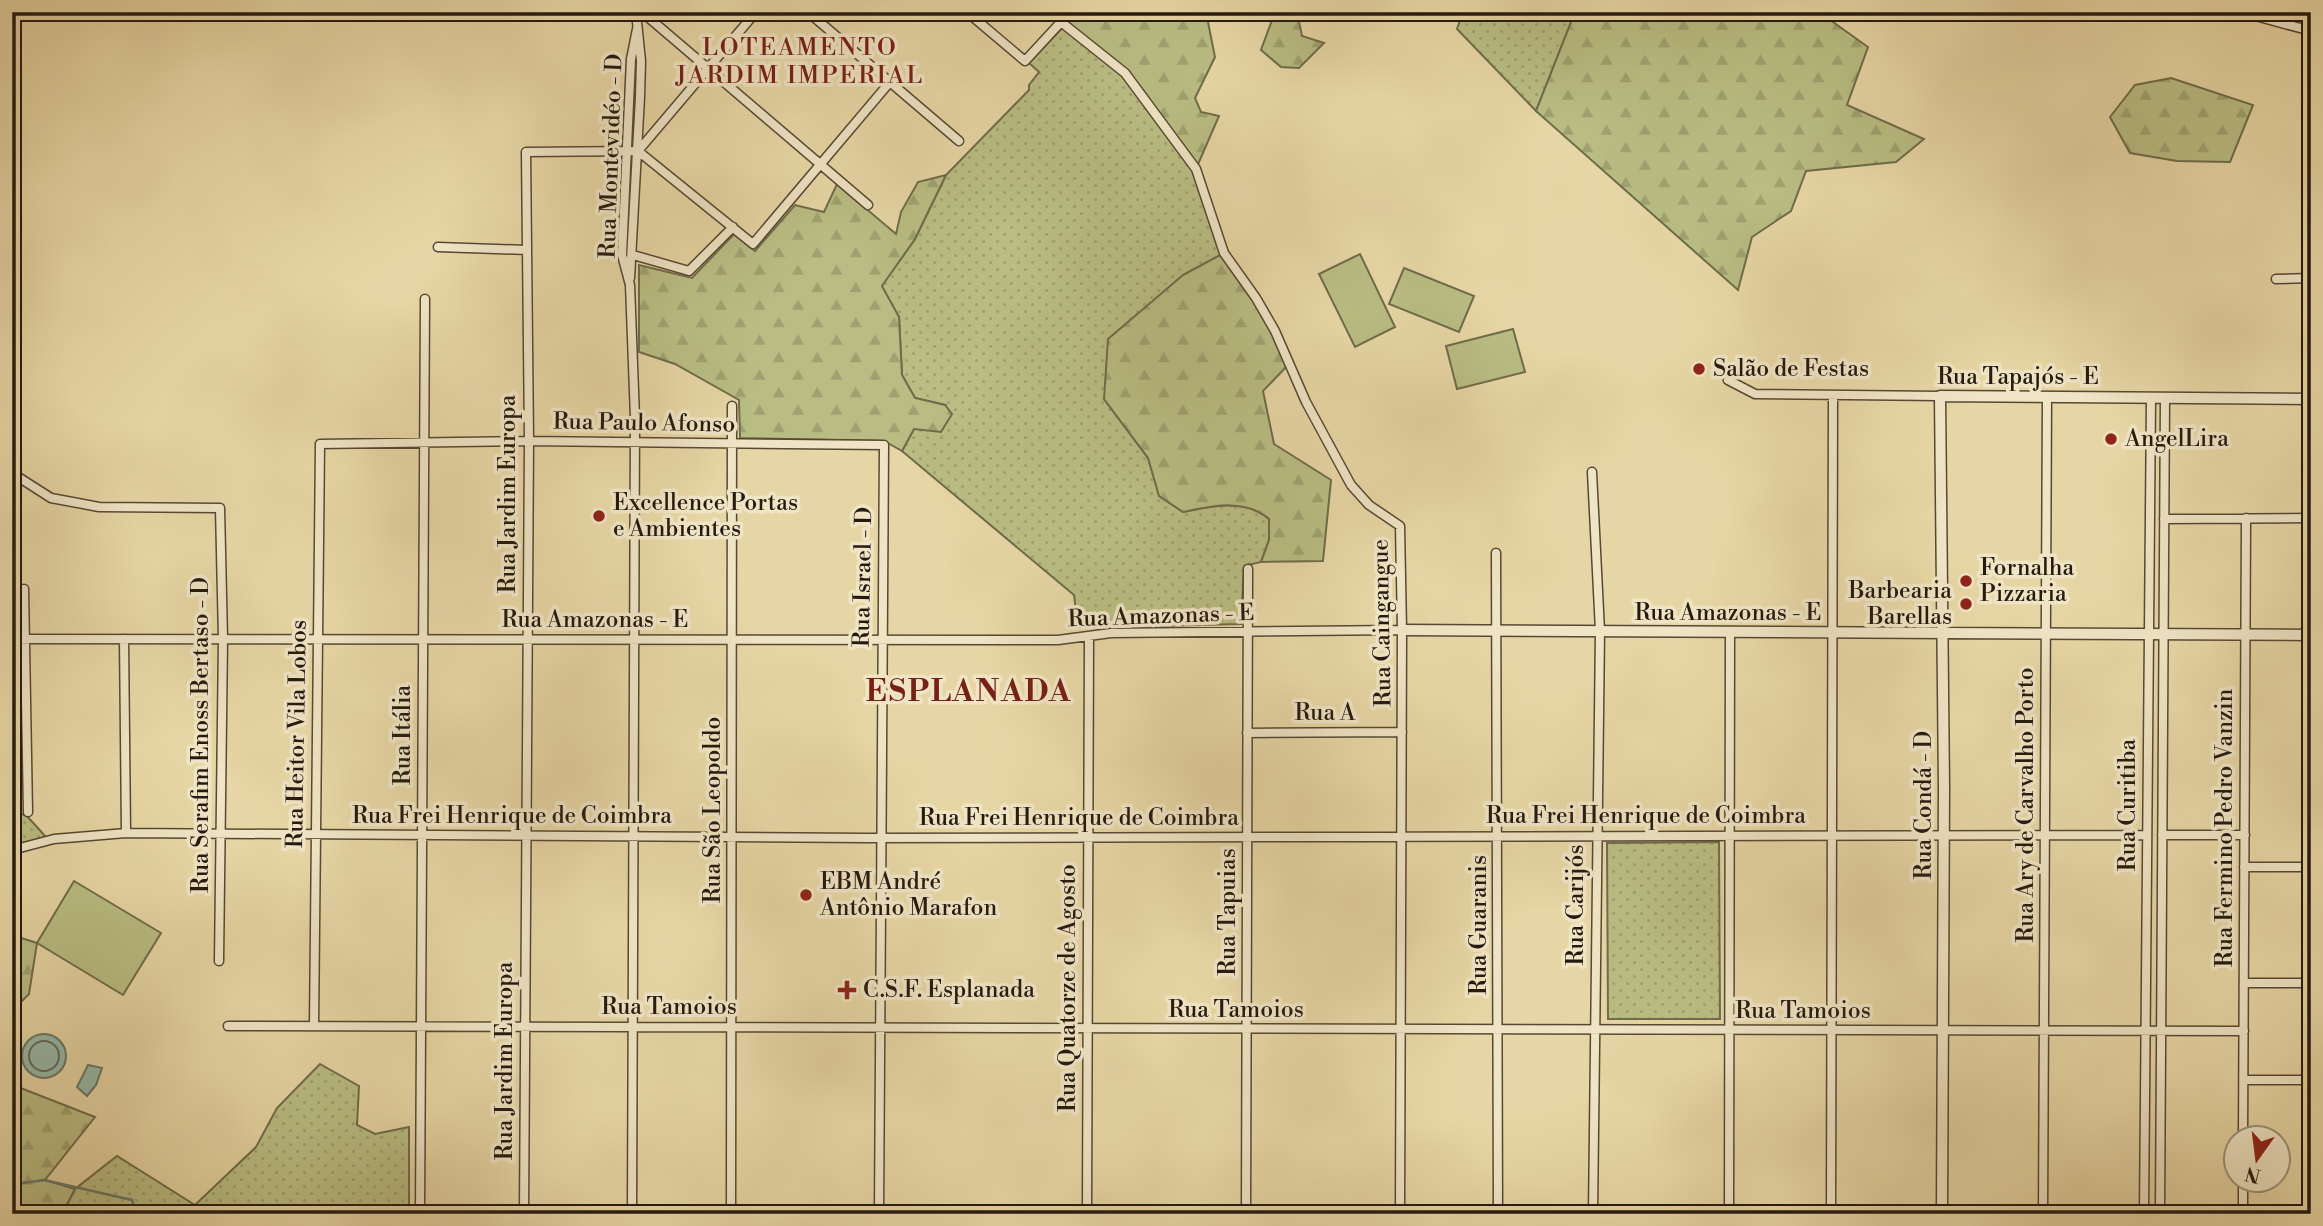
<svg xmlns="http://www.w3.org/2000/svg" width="2323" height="1226" viewBox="0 0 2323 1226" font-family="'Libre Bodoni',serif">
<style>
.grass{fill:url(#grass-dots);stroke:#6f6c49;stroke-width:2}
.forest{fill:url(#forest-firs);stroke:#6f6c49;stroke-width:2}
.pitch{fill:#b9bd83;stroke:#6f6c49;stroke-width:2}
.water{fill:#97b9a7;stroke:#69796a;stroke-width:2}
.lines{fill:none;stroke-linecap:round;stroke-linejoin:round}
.shore{stroke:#5e6a5b;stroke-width:2}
.stream{stroke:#69796a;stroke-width:2.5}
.minor-casing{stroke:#564934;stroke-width:11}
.tertiary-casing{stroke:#564934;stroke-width:13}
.minor{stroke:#efe4c4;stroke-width:8}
.tertiary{stroke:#efe4c4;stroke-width:10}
.poi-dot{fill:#8f2418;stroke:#efe4c4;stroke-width:2.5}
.labels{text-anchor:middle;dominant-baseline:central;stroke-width:7;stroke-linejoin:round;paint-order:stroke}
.street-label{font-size:23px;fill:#251a0f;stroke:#efe4c4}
.poi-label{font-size:23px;fill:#251a0f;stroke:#efe4c4;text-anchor:start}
.neighbourhood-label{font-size:24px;letter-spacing:2px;fill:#7a1f14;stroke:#efe4c4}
.district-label{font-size:30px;font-weight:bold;letter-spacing:2px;fill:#7a1f14;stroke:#efe4c4}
</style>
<defs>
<pattern id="grass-dots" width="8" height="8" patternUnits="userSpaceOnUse" patternTransform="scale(1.75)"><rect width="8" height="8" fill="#b9bd83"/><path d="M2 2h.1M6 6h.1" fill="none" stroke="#9fa270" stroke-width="1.8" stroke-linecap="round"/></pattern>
<pattern id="forest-firs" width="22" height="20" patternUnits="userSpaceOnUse" patternTransform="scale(1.75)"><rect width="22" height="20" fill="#b9bd83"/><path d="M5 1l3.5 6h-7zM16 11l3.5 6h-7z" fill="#9fa270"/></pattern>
</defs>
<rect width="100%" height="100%" fill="#e7d6a5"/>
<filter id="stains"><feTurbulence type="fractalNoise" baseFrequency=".00286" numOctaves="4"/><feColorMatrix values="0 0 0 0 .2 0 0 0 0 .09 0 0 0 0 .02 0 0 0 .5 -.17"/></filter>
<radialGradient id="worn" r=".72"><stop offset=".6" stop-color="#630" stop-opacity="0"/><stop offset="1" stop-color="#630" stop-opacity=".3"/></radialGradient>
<path class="grass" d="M1463,12h112l-39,99 -79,-82z
M1065,25l60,48 71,96 28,84 -41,22 -36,32 -43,92 44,59 12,38 23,16c29,-6 62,-14 86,7v21l-8,22 -17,4 -3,58 -163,4 -4,-33 -172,-144 12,-22 31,-24 -30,-7 -13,-23 -3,-58 -18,-31 34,-47 31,-64 83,-85v-5l10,-13 -10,-9z
M12,813l14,2 20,22 -34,10z
M1719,842l1,177h-112l-1,-176z
M320,1064l39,22 -2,39 18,9 34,-7v84l-347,3 13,-25 42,-33 78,49 61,-58 21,-39z"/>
<path class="forest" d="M1066,12h140l9,45 -20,41 6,14 18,4 -23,53 -71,-96 -60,-48z
M1275,12h22l5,24 22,7 -25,25 -18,-1 -20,-17z
M1575,12h244l49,35 -21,58 77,34 -28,23 -90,9 -15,40 -39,26 -14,53 -202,-179z
M2171,78l82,27 -23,57 -53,-1 -47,-8 -20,-36 25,-32z
M946,175l-31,64 -33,47 17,31 3,58 13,23 30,7 7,9 -11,18 -27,-3 -12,22 -18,-10 -144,-3 -1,-38 -64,-36 -36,-12v-87l53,13 42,-44 21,17 40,-46 29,7 13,-28 59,50 5,-22 17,-30z
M1224,253l32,45 32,67 -25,26 11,53 57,36 -8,81 -62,1 8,-22v-21c-24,-21 -57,-13 -86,-7l-24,-16 -11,-38 -44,-59 4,-60 75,-64z
M12,935l25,8 -8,51 -17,17z
M18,1087l77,30 -50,63 30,9 -13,25h-50v-123z"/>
<path class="pitch" d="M1360,254l35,73 -40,20 -36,-73z
M1404,268l70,28 -15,36 -70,-28z
M1513,329l12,43 -68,17 -11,-43z
M74,881l87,52 -38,62 -86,-52z"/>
<path class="water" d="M22 1056a22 22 0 1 1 44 0a22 22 0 1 1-44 0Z
M88,1065l14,3 -6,17 -9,11 -10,-9z"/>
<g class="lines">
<path class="shore" d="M29 1056a15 15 0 1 1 30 0a15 15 0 1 1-30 0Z"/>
<path class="stream" d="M12,1180l11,3 21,-3 88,20 4,14"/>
<defs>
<path id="minor" d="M642,12l226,193
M808,12l151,129
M967,12l58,49 36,-39 64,51 71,96 28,84 32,45 19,33 31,71 45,83 18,20 31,21 2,104 -2,584
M2241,12l70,19
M638,151l115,93 137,-162
M638,151l118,-139
M438,247l89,3
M633,255l56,16 44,-44
M630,278l10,-181 1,-36 -5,-49
M2276,279l35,-1
M1728,380l27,14 185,2
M1592,472l8,159 -7,583
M12,473l39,25 48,9 121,1 3,131 -4,322
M2164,519l147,-1
M1496,553l2,661
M24,589l4,223
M12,639l1046,1 53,-7 291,-3
M124,639l2,194
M1247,733l155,-1
M2162,835h83
M12,850l42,-11 72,-6 739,5 1282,-3
M2244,867h67
M2244,983h67
M228,1026l2016,5
M314,1026l6,-582 209,-3 355,4 -5,769
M2244,1080h67
M2243,1138l3,-620
M420,1214l5,-915
M524,1214l5,-773 -3,-289 112,-1
M632,1214l3,-796 -5,-133 -8,-30 9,-196 6,-30
M731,1214l1,-808
M1087,1214l2,-578
M1246,1214l2,-645
M1729,1214l1,-582
M1831,1214l2,-819
M2043,1214l4,-817
M2144,1214l7,-816
M2160,1214l5,-816
M2243,1214v-34"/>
<path id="tertiary" d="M1402,630l909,5
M1942,1214l2,-426 -4,-392 371,3"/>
</defs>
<use href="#minor" class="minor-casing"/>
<use href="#tertiary" class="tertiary-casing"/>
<use href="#minor" class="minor"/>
<use href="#tertiary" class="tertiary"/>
</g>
<g class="poi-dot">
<circle cx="1699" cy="369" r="7"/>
<circle cx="2111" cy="439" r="7"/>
<circle cx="599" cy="516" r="7"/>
<circle cx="1966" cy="581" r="7"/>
<circle cx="1966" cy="604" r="7"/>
<circle cx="806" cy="895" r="7"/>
<path d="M843.5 979.5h7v7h7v7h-7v7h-7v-7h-7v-7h7z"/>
</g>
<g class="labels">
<g class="street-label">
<text transform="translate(611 156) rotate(-88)">Rua Montevidéo - D</text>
<text x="2018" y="377">Rua Tapajós - E</text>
<text transform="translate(644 423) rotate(1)">Rua Paulo Afonso</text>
<text transform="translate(508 494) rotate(-90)">Rua Jardim Europa</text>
<text transform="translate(863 577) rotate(-89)">Rua Israel - D</text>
<text x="1728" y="613">Rua Amazonas - E</text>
<text transform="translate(1161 616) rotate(-2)">Rua Amazonas - E</text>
<text x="595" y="620">Rua Amazonas - E</text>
<text transform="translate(1382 623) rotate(-91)">Rua Caingangue</text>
<text x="1325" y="713">Rua A</text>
<text transform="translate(297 734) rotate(-89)">Rua Heitor Vila Lobos</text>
<text transform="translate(201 735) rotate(-90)">Rua Serafim Enoss Bertaso - D</text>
<text transform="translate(403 735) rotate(-90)">Rua Itália</text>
<text transform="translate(1924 805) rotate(-90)">Rua Condá - D</text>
<text transform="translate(2026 805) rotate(-90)">Rua Ary de Carvalho Porto</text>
<text transform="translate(2128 805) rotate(-90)">Rua Curitiba</text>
<text transform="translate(713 810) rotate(-90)">Rua São Leopoldo</text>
<text x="512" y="816">Rua Frei Henrique de Coimbra</text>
<text x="1646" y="816">Rua Frei Henrique de Coimbra</text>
<text x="1079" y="818">Rua Frei Henrique de Coimbra</text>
<text transform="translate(2225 828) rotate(-90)">Rua Fermino Pedro Vanzin</text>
<text transform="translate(1576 905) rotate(-90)">Rua Carijós</text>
<text transform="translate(1228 912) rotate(-90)">Rua Tapuias</text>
<text transform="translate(1479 925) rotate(-90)">Rua Guaranis</text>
<text transform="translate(1068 988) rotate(-90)">Rua Quatorze de Agosto</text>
<text x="669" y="1007">Rua Tamoios</text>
<text x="1236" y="1010">Rua Tamoios</text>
<text x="1803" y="1011">Rua Tamoios</text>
<text transform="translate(505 1061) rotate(-90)">Rua Jardim Europa</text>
</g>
<g class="poi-label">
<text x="1713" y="369">Salão de Festas</text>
<text x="2125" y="439">AngelLira</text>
<text x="613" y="503">Excellence Portas<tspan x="613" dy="26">e Ambientes</tspan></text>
<text x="1980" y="568">Fornalha<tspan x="1980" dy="26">Pizzaria</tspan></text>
<text x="1952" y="591" text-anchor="end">Barbearia<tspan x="1952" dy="26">Barellas</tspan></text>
<text x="820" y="882">EBM André<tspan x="820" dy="26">Antônio Marafon</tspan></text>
<text x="863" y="990">C.S.F. Esplanada</text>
</g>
<g class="neighbourhood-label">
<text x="800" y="48">LOTEAMENTO<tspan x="800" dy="28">JARDIM IMPERIAL</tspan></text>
</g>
<g class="district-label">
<text x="969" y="692">ESPLANADA</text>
</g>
</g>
<rect width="2323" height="1226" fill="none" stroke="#e7d6a5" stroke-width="42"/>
<rect x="14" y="14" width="2295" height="1198" fill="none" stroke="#251a0f" stroke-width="3.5"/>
<rect x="21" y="21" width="2281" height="1184" fill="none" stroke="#251a0f" stroke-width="2"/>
<g transform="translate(2257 1159) rotate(194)"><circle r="33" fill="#efe4c4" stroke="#9e937c" stroke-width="2"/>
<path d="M0-5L12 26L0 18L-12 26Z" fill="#8f2418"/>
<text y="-10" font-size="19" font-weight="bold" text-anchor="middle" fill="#251a0f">N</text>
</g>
<rect width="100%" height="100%" filter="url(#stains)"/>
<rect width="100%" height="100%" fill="url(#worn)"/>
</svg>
